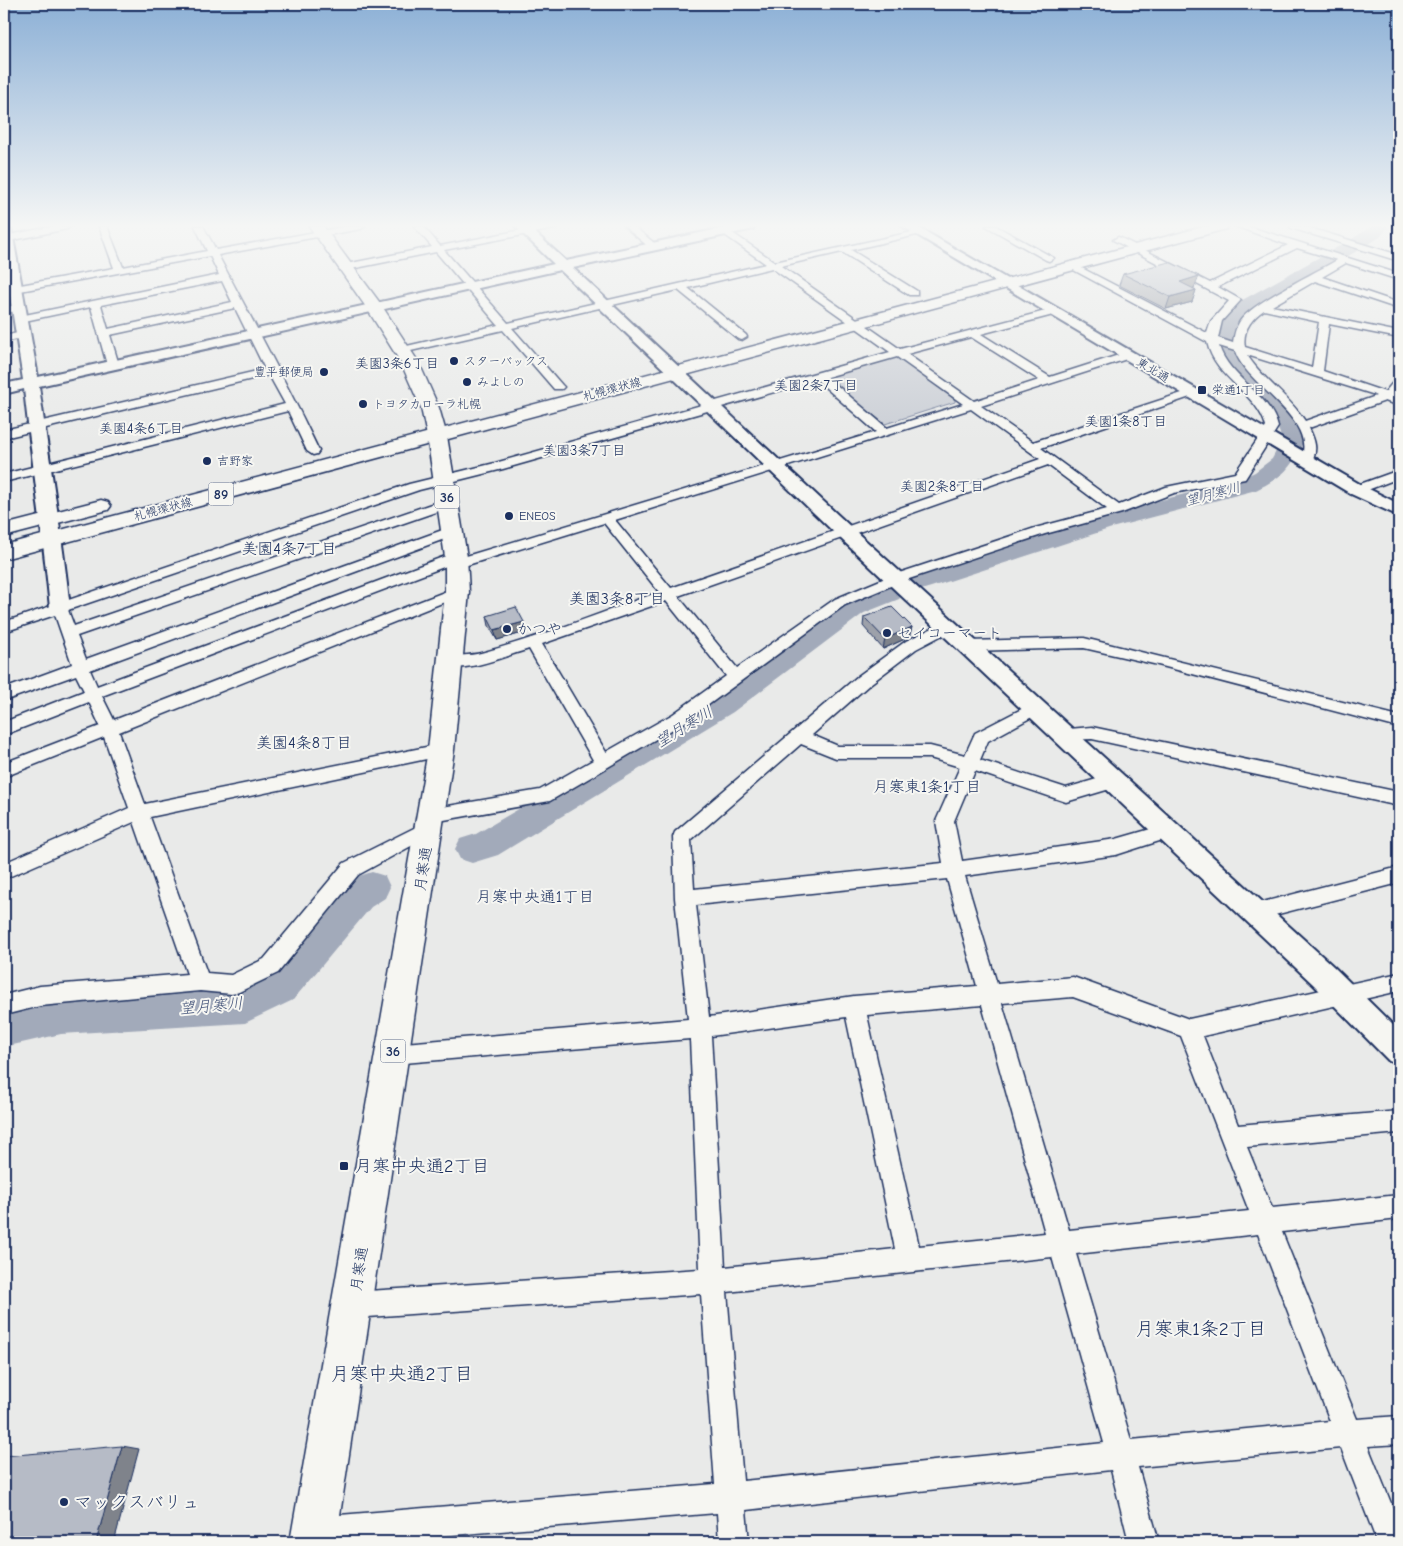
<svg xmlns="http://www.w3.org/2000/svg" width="1403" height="1546" viewBox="0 0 1403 1546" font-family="'Comic Neue','Klee One',sans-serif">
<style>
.green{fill:#caced5;stroke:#727e9a}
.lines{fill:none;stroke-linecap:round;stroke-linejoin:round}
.river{fill:#a2aaba;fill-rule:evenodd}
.street-casing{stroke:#1b2f5e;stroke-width:3}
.secondary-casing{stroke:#1b2f5e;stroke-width:4}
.primary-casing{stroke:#1b2f5e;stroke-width:3}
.highway-casing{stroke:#1b2f5e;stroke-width:3}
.street{fill:#f6f6f2;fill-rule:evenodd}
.secondary{fill:#f6f6f2;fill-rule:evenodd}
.primary{fill:#f6f6f2;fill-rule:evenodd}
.highway{fill:#f6f6f2;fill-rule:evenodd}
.wall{fill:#9da1aa;stroke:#1b2f5e}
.shaded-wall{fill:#7f838b;stroke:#1b2f5e}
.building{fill:#b6bbc6;stroke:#1b2f5e}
.poi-dot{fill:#1b2f5e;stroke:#f6f6f2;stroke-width:2}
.labels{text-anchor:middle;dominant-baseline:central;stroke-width:4;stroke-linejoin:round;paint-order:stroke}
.far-poi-label{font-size:12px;fill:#1b2f5e;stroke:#f6f6f2;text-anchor:start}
.far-street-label{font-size:12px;fill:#1b2f5e;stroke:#f6f6f2}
.far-neighbourhood-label{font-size:14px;fill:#1b2f5e;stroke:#f6f6f2}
.shield{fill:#f6f6f2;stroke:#5d6b8a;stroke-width:1}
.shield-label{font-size:14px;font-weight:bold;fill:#1b2f5e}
.far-water-label{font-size:14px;font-style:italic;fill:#44547a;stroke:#f6f6f2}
.poi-label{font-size:15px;fill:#1b2f5e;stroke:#f6f6f2;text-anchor:start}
.street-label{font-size:15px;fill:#1b2f5e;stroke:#f6f6f2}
.neighbourhood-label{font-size:16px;fill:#1b2f5e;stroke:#f6f6f2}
.water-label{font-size:16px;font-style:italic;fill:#44547a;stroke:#f6f6f2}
.near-poi-label{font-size:18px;fill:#1b2f5e;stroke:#f6f6f2;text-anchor:start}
.near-neighbourhood-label{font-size:19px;fill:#1b2f5e;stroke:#f6f6f2}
</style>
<rect width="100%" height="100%" fill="#e9eae9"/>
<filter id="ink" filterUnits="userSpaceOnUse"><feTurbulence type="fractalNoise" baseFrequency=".02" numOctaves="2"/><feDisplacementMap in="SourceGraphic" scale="10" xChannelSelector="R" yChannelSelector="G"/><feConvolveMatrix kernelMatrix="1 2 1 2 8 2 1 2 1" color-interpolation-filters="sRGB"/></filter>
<g filter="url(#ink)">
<path class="green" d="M894,356l5,1 56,43v2l-70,22 -60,-47z"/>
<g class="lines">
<path class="river" d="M1372,226h17l-9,11 -16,10 -113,64c-39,41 4,59 31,89 10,11 18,25 22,40 -14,30 -19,35 -48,50l-141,37 -184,60 -10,3 -10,-3 -3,-6 3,-6 186,-58 141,-37 17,-8 17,-13 10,-19c-3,-10 -7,-20 -13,-28 -16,-21 -60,-48 -54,-78 2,-13 14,-22 22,-31l115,-64z
M889,584l10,3 4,6 -4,6 -35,14 -131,99 -235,143 -26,8 -12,-4 -5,-10 5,-10 16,-5 235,-138 133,-95z
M372,872l13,4 5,11 -5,11 -14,9 -78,93 -48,23 -184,11 -57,13v-38l57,-11 181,-11 23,-11 80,-91 14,-9z"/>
<defs>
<path id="street" d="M55,226h16l-4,3 -63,13v-6z
M99,226h8l16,41 84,-16 -12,-25h8l13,24 132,-24h17l-4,3 -143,26c34,65 70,130 101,196l-2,3 -4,1 -6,-4 -19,-40 -284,71v-8l281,-70 -16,-29 -265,63v-8l261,-61 -30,-61 -125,27 9,30 -6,3 -6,-3 -16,-58 -71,15 -4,-1 -1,-2 1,-2 4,-1 199,-41 -9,-19 -206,38v-6l110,-20zM222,281l10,21 -124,27 -7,-24z
M414,226h9l17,20 102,-20h16l-4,3 -110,21 64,73 258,-59 -44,-31v-4l3,-1 50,34 146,-32v4l-70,16 66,41v4h-8l-67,-43 -61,14 119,83 153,-40 4,1 1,2 -1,2 -76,20 69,43 75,-24h8l1,2 -1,2 -152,49 52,36 155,-51h8l2,2 -2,2 -155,53 78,57 47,-18 69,-14 31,-46c-8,-34 -51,-48 -59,-85l-141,-76 2,-2h6l133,69 4,-12 18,-20 -116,-61 5,-3 3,1 89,45 78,-38 -53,-19h12l152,48v6l-53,-17 -24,14 77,26v6l-84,-28 -43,25 127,26v6l-70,-14 -6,47 62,21 10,-12 4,-1v11l-5,6 5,3v7l-14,-5 -76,27c6,13 10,22 1,36h-8l-2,-3c20,-41 -54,-75 -65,-110l-16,-5c10,33 51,47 59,81l-33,52 -71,14 -52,20 -77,21 -145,48 -55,23 -160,117 -135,79 -117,21 5,6 -3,5 -77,42 -80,98 -39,19 -7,2 -32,-3 -160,15 -36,9v-20l36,-9 147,-12 -53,-152 -130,57v-16l125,-55 -25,-71 -100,40v-14l96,-37 -11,-24 -85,33v-13l80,-31 -8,-16 -72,26v-12l68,-25 -17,-49 -51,17v-10l405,-138 86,-21 395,-111 -118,-84 -84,20 58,47 1,2 -5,3 -4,-1 -60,-49 -166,38 50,57 2,2 -2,2h-8l-51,-59 -101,23 -4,-1 -1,-2 1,-2 100,-23 -62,-73 -90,18 -5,-3 5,-3 86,-17zM1297,248l40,12c-22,13 -85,43 -97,61 -5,8 -6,14 -7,22l-15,-5 4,-17 19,-21 -23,-13zM1264,310l55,12 -7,46 -67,-21c-3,-16 6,-28 19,-37zM971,337l68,43 -65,21 -67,-47zM1247,355l125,39 4,2 -71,25c-16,-25 -42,-41 -58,-66zM897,357l66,47 -76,24 -60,-51zM817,380l59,52 -413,125 -2,-3h-10l-354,132 -7,-16 368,-136 2,-3 -2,-3h-10l-362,131 -9,-23 376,-130 2,-3 -2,-3h-10l-369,126 -6,-16 351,-120 84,-21zM971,409l69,50 -369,129 -56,-68zM1048,465l59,44 -72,19 -145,48 -55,23 -98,69 -59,-72zM604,523l55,69c-59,21 -118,45 -178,61 -12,3 -25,2 -38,5l-2,4 2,4c25,7 62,-10 86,-17l64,111 -53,30 -115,20 -3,5 3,5 3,1 -84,42 -80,96 -33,16 -24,-2 -57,-156 291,-61 6,-1 3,-5 -3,-5 -6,-1 -296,60 -26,-72 343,-137 2,-3 -2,-3h-10l-338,131 -12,-24 347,-131 7,3 5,-1zM666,601l60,75 -53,38 -67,38 -64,-108z
M624,226h9l25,20 -5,3 -3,-1z
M986,226h10l58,32 -5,3 -3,-1z
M1290,226h13l96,29v6l-108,-33z
M19,305l5,3 -1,2 -19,3v-6z
M22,332l4,1 1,2 -1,2 -22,5v-6z
M1399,470v8l-42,16 -7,-4 2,-3z
M947,621l5,1 3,4 -3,4 -36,19 -46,35 -58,51 26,11h92l35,9 10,-22 60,-31 6,2 2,4 -2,4 -53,29 -8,19 86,28 48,-14 6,2 3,5 -3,5 -54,16 -91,-31 -21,50 8,40 154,-22 52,-15 7,2 2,5 -2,5 -59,19 -151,21 32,108 76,-7 116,42 210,-46v18l-196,45 35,89 161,-14v22l-152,14 25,61 127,-13v24l-117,13 75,187 42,-3v28l-31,2 31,77v19h-22l-36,-94 -203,19 21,75h-30l-18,-72 -365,40 3,32h-30l-2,-29 -350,29h-62l-5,-10 5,-10 10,-5 400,-33 -14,-190 -348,24 -9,-4 -4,-9 4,-9 9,-4 347,-23 -10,-230 -298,25 -8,-3 -3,-7 3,-7 8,-3 296,-25 -13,-121 -2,-61 2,-5 183,-156 48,-35zM801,744l35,14h94l30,9 -24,54 7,42 -249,26 -3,-49zM947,879l30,107 -123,10 -145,21 -13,-112zM1073,997l108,39 68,175 -180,19 -67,-227zM982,1005l63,228 -126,13 -52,-231zM846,1017l49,232 -170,18 -14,-231zM1258,1234l72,187 -199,19 -55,-186zM1052,1257l52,186 -361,38 -16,-189z
M1084,638l315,78v12l-241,-63 -74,-17 -116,3 -5,-1 -3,-4 3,-4 5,-1z
M1092,727l307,65v14l-307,-67 -29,1 -6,-2 -2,-4 2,-4z
M1399,867v16l-144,37 -7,-2 -3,-6 3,-6 7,-2z"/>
<path id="secondary" d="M4,226h7l27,151 516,-113 -39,-38h13l38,35 167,-35h22l-2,3 -4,1 -176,38 280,261 481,438 65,64v34l-10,-4 -75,-76 -475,-448 -279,-267 -521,116c10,74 23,148 31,222l-3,5 -7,2 -7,-2 -3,-5c-7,-73 -18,-146 -26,-219l-20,5v-10l19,-4 -19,-123z
M902,226h14l447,260 36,18v12l-48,-22z"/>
<path id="primary" d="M1206,226h22l-2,3 -1222,330v-14z
M101,500l7,2 3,4 -3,4 -104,27v-12z"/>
<path id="highway" d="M309,226h14l57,77 39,60 20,45 8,28 20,121 2,35 -15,158 -118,792h-46l138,-792 17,-158v-35l-18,-121 -6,-28 -20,-45 -35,-56z"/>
</defs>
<use href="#street" class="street-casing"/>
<use href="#secondary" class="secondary-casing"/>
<use href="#primary" class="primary-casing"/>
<use href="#highway" class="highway-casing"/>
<use href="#street" class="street"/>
<use href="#secondary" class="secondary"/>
<use href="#primary" class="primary"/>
<use href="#highway" class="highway"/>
</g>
<path class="wall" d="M1123,274l76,2 -5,12h-1l3,2 -4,12 -26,7 -47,-24z
M487,616l37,6 2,10 -29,8 -8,-14z
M864,617l48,10 -3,10 -26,12 -20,-23z"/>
<path class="shaded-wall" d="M1199,276l-5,12 -19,5 5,-11z
M1196,290l-4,12 -26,7 4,-12z
M524,622l2,10 -29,8 -3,-10z
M912,627l-3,10 -26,12 2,-10z
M122,1446l17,3 -25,93h-18z"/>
<path class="building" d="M1169,262l30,14 -19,6 16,8 -26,7 -47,-23z
M516,607l8,15 -30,8 -7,-14z
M892,607l20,20 -27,12 -21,-22z
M122,1446l-26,96h-92v-86z"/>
</g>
<linearGradient id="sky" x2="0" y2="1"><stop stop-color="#8cb0d6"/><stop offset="0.51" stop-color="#f5f6f5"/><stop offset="1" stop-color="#f5f6f5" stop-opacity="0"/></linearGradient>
<rect width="1403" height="442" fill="url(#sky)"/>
<g class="poi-dot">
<circle cx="454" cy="361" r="5"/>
<circle cx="324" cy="372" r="5"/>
<circle cx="467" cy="382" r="5"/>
<rect x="1197" y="385" width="10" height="10" rx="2.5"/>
<circle cx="363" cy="404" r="5"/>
<circle cx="207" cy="461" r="5"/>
<circle cx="509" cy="516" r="5"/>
<circle cx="507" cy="629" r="5"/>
<circle cx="887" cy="633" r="5"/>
<rect x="339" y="1161" width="10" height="10" rx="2.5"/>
<circle cx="64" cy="1502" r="5"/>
</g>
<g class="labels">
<g class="far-poi-label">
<text x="464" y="361">スターバックス</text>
<text x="314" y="372" text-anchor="end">豊平郵便局</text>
<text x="477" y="382">みよしの</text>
<text x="1212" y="390">栄通1丁目</text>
<text x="373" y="404">トヨタカローラ札幌</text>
<text x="217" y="461">吉野家</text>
<text x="519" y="516">ENEOS</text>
</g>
<g class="far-street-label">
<text transform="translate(1153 370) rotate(31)">東北通</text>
<text transform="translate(612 389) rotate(-15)">札幌環状線</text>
<text transform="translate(163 509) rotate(-15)">札幌環状線</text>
</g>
<g class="far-neighbourhood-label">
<text x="397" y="363">美園3条6丁目</text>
<text x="816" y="385">美園2条7丁目</text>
<text x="1126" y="421">美園1条8丁目</text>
<text x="141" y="428">美園4条6丁目</text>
<text x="584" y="450">美園3条7丁目</text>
<text x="942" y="486">美園2条8丁目</text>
</g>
<g class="shield">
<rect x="208.5" y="482.5" width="25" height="23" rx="4"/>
<rect x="434.5" y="485.5" width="25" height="23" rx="4"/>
<rect x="380.5" y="1039.5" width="25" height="23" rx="4"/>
</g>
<g class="shield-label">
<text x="221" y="494">89</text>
<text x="447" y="497">36</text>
<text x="393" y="1051">36</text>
</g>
<g class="far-water-label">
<text transform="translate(1213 494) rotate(-15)">望月寒川</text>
</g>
<g class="poi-label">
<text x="517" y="629">かつや</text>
<text x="897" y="633">セイコーマート</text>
</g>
<g class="street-label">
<text transform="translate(423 869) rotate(-81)">月寒通</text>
<text transform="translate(359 1269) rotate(-81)">月寒通</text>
</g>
<g class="neighbourhood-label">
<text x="289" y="549">美園4条7丁目</text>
<text x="617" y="599">美園3条8丁目</text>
<text x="304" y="743">美園4条8丁目</text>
<text x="927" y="787">月寒東1条1丁目</text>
<text x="535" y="897">月寒中央通1丁目</text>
</g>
<g class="water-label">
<text transform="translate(684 727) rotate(-31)">望月寒川</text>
<text transform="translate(211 1006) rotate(-5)">望月寒川</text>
</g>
<g class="near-poi-label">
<text x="354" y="1166">月寒中央通2丁目</text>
<text x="74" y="1502">マックスバリュ</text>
</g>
<g class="near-neighbourhood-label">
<text x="1201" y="1329">月寒東1条2丁目</text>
<text x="402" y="1374">月寒中央通2丁目</text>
</g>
</g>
<rect width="1403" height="1546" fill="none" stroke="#f6f6f2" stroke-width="20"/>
<rect x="10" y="10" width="1383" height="1526" fill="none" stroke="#1b2f5e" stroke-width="2" filter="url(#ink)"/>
</svg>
